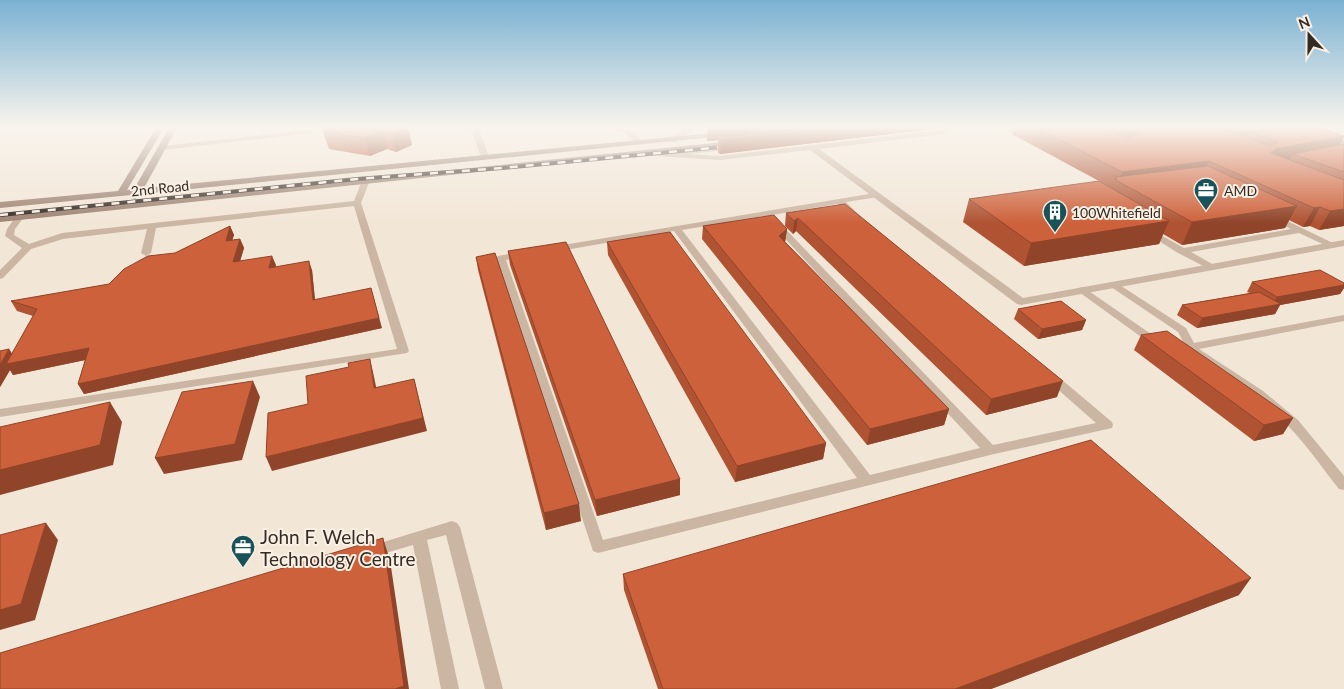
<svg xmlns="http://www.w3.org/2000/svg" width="1344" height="689" viewBox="0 0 1344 689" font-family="Lato,sans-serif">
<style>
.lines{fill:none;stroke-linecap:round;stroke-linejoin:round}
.lane{fill:#cbb6a3;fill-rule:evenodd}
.street{fill:#cbb6a3;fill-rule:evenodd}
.secondary{fill:#9e8474;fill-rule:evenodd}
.rail-casing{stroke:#352b25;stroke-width:4}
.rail{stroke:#faf0e4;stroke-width:2.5;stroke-dasharray:8;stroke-linecap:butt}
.wall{fill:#b05333}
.shaded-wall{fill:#904429}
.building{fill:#cd613b;stroke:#904429}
.labels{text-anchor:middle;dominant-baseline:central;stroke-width:4;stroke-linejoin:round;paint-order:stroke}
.far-street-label{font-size:14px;fill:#352b25;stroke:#faf0e4}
.far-poi-label{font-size:14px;fill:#352b25;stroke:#faf0e4;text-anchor:start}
.near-poi-label{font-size:19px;fill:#352b25;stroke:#faf0e4;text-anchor:start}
</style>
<rect width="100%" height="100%" fill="#f2e6d7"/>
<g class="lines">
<path class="lane" d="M604,126c17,0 28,3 40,17l-6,1 -15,-12z
M1026,126h22l-38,6 -3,-2z
M309,130l2,1v2l-149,17 -4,-2 4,-2z
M732,145l4,2 -1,2 -65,7 -4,-2 4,-2z
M363,178l7,2 -9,23 48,148 -2,2 -407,64v-8l397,-60 -43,-143 -198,22 -5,25 -5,3 -5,-3 6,-24 -84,10 -32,10 -28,29 -3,1v-9l22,-22 -17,-12 2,-7 10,-14h6l1,2 -9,12 -1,6 15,9 33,-11 292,-32z
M875,193l4,2 -1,2 -32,5 12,12 -4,3 -17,-13 -65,11 221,230 103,-22 -49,-43 -2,-3 2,-3h8l57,48 1,3 -1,3 -122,27 -392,98 -5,-2 -97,-293 2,-2 26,-5 5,3 -2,2 -21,4 97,280 254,-62 -183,-247 -120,21 -5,-3 2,-2zM764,216l216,232 -110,27 -188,-245z
M1275,215l62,30 -2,2h-6l-30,-14 -108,19 23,13 2,2 -2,2 -3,1 -33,-17 -35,-22 1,-2h6l34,19 107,-19 -19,-9 -1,-2z
M1115,282l71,46 8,15 150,-28v6l-145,28 64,42 35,29 46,56v14l-5,-1c-17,-21 -32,-44 -51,-63 -28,-28 -62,-50 -95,-72l-2,-2 2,-2 -6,-1 -9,-17 -67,-45 -1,-2 1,-2z
M1083,287l68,47 12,3 2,2 -6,3 -15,-3 -65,-47 -1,-2 1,-2z
M452,521l5,2 3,4 43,162h-18l-39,-154 -19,5 32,149h-18l-28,-144 -41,12 -5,-2 -3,-4 3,-4z"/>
<path class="street" d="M470,126h8l11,31 -1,2 -7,-2z
M688,126h29l-24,4 -17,12h-6v-4z
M948,126h9l-14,8 -124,15 204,149 321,-58v6l-323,59 -4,-1 -207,-154 -90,10 -80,-5 -4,-2 4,-2 80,5 221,-26z"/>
<path class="secondary" d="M157,126h8l-38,64 7,-1 36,-63h8l-34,62 579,-56 4,2 -4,2 -582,58 -6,5 -3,-1 -1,-3 -131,13v-6l118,-11z
M1293,126h11l40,14v5z
M1335,126h9v4z
M734,141l4,2 -1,2 -737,77v-6z"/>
<defs>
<path id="rail" d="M0,215l357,-36 145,-11 230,-22"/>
</defs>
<use href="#rail" class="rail-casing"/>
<use href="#rail" class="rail"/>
</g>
<path class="wall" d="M321,126h86l5,19 -16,7 -9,-3 -17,7 -41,-7z
M1014,126h302l28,10v1l-4,7h4v82l-25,4 -9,-4 -7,1 -14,-7 -4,8 -103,17 -19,-11 -4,10 -135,22 -61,-44 6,-23 130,-18 -87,-47z
M708,127l232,1 -220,26 -2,-1v-13l-11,1z
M845,204l212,193 -71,18 -190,-184 -3,3 -8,-8 1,-13z
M230,226l4,9 -2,5 8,-1 4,9 -4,13 36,4 -1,2 37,3 3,30 67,28 -298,66 -6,-10 7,-24 -72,15 -3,-5 -10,17v-36l9,-2 3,5 21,-38 -16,-5 -6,-10 98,-17 66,-31z
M703,226l84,3 -2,13 164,167 -5,16 -77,20 -165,-206z
M607,242l219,201 -3,16 -88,23 -127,-227z
M508,251l172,228v16l-83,21 -87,-251z
M476,257l105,264 -35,9 -68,-260z
M1252,282l92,1v5l-4,6 -60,11 -5,9 -78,14 -20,-13 5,-10 68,-12 -3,-1z
M1018,309l68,11 -4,10 -44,9 -24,-20z
M1141,335l152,83 -10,16 -29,7 -120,-91z
M623,574l616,21 -248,94h-333l-34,-99z"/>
<path class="shaded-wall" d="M716,126h225l-1,2 -220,26 1,-14 -3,-2v2l-11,1 1,-14z
M408,127l4,18 -16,7 -4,-18z
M382,132l5,17 -17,7 -5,-18z
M1344,136l-8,17 -43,1 -4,8 -18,-9 5,-4z
M1209,161l-8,17 -83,3 4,-9z
M1297,206l-12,22 -103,17 10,-23z
M1320,207l-10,19 -7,1 11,-19z
M1344,209v17l-25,4 11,-19z
M798,218l-2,13 -3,3 1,-13z
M1169,221l-10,23 -135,22 7,-23z
M230,226l4,9 -5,15 -3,-9z
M787,229l-2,13 -7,7 1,-13z
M240,239l4,9 -7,23 -4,-9z
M272,256l4,9 -3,12 -4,-9z
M309,261l3,9 4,40 -3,-10z
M1344,285v3l-4,6 -60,11 -5,9 -78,14 5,-10 70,-12 5,-9z
M371,288l11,40 -298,66 -6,-10z
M1086,320l-4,10 -44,9 4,-10z
M89,348l6,10 -82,17 -3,-5 -10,17v-22l9,-16 7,11z
M370,359l3,13 6,29 -5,-13z
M414,379l13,52 -155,40 -6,-14z
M253,381l7,16 -18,63 -78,14 -9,-16z
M1063,381l-6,16 -71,18 5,-16z
M110,402l12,20 -9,43 -113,30v-25z
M949,409l-5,16 -77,20 3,-16z
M1293,418l-10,16 -29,7 10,-16z
M826,443l-3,16 -88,23 2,-16z
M680,479v16l-83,21 -2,-16z
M579,504l2,17 -35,9 -2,-17z
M46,523l12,17 -23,80 -35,10v-20z
M383,538l7,22 19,129h-14z
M1251,578l-12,17 -248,94h-36z"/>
<path class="building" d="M340,126h67l1,1 -16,7 -10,-2 -17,6 -41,-6z
M832,126h10l-121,14 -3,-2z
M1033,126h70l26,12 8,-4 -16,-8h98l50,20 9,-4 -42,-16h80l28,10 -68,13 -5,4 73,27v29l-14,2 -10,-4 -6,1 -105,-47 -87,11z
M1344,144v28l-51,-18z
M1208,166l89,40 -105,16 -78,-43h3l-2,-2z
M1099,181l70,40 -138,22 -62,-44z
M845,204l218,177 -72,18 -193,-181 -4,3 -8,-8z
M774,215l13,14 -8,7 170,173 -79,20 -167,-203z
M230,226l-4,15 14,-2 -7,23 39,-6 -3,12 40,-7 4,39 58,-12 8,30 -301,66 11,-36 -83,16 31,-55 -26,-8 98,-17 15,-15 24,-13 27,-3z
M670,232l156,211 -89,23 -130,-224z
M566,242l114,237 -85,21 -87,-249z
M495,253l84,251 -35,9 -68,-256z
M1320,270l24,13v2l-67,12 -25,-15z
M1259,292l22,12 -79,14 -20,-13z
M1061,301l25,19 -44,9 -24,-20z
M1167,331l126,87 -29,7 -123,-90z
M9,349l-9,16v-14z
M370,359l4,29 40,-9 9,39 -157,39 2,-44 40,-9 -2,-28 43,-9 -1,-4z
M253,381l-18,63 -80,14 27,-66z
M110,402l-10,43 -100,25v-43z
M1091,440l160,138 -296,111h-292l-40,-115z
M46,523l-25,81 -21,6v-75z
M383,538l21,148 -9,3h-395v-36z"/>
<linearGradient id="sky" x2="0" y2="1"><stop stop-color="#7ab1d2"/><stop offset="0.57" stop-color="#f9f4ed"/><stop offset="1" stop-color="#f9f4ed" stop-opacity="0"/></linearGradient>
<rect width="1344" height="223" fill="url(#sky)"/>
<defs>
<symbol id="office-pin" viewBox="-11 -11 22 30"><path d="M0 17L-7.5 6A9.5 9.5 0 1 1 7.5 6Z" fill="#195359" stroke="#faf0e4"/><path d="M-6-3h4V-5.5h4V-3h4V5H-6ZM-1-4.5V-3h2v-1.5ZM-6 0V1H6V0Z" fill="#fff"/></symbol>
<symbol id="building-pin" viewBox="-11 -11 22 30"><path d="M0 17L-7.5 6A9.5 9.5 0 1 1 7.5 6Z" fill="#195359" stroke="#faf0e4"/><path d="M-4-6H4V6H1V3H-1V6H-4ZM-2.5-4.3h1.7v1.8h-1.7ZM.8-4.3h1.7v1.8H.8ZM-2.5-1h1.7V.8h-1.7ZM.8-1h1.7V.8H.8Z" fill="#fff"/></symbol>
</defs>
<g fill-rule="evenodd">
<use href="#office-pin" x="1192" y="176" width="28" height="38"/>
<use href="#building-pin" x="1041" y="198" width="28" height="38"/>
<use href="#office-pin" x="229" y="533" width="28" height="38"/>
</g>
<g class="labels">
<g class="far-street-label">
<text transform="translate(160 188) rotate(-6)">2nd Road</text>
</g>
<g class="far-poi-label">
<text x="1224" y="190">AMD</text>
<text x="1072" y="212">100Whitefield</text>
</g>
<g class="near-poi-label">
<text x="260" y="536">John F. Welch<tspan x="260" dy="22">Technology Centre</tspan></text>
</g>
</g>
<g transform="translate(1309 35) rotate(339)" stroke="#faf0e4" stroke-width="4" paint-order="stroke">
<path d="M0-4L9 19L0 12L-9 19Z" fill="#352b25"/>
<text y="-8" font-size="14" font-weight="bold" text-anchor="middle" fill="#352b25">N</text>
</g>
</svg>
